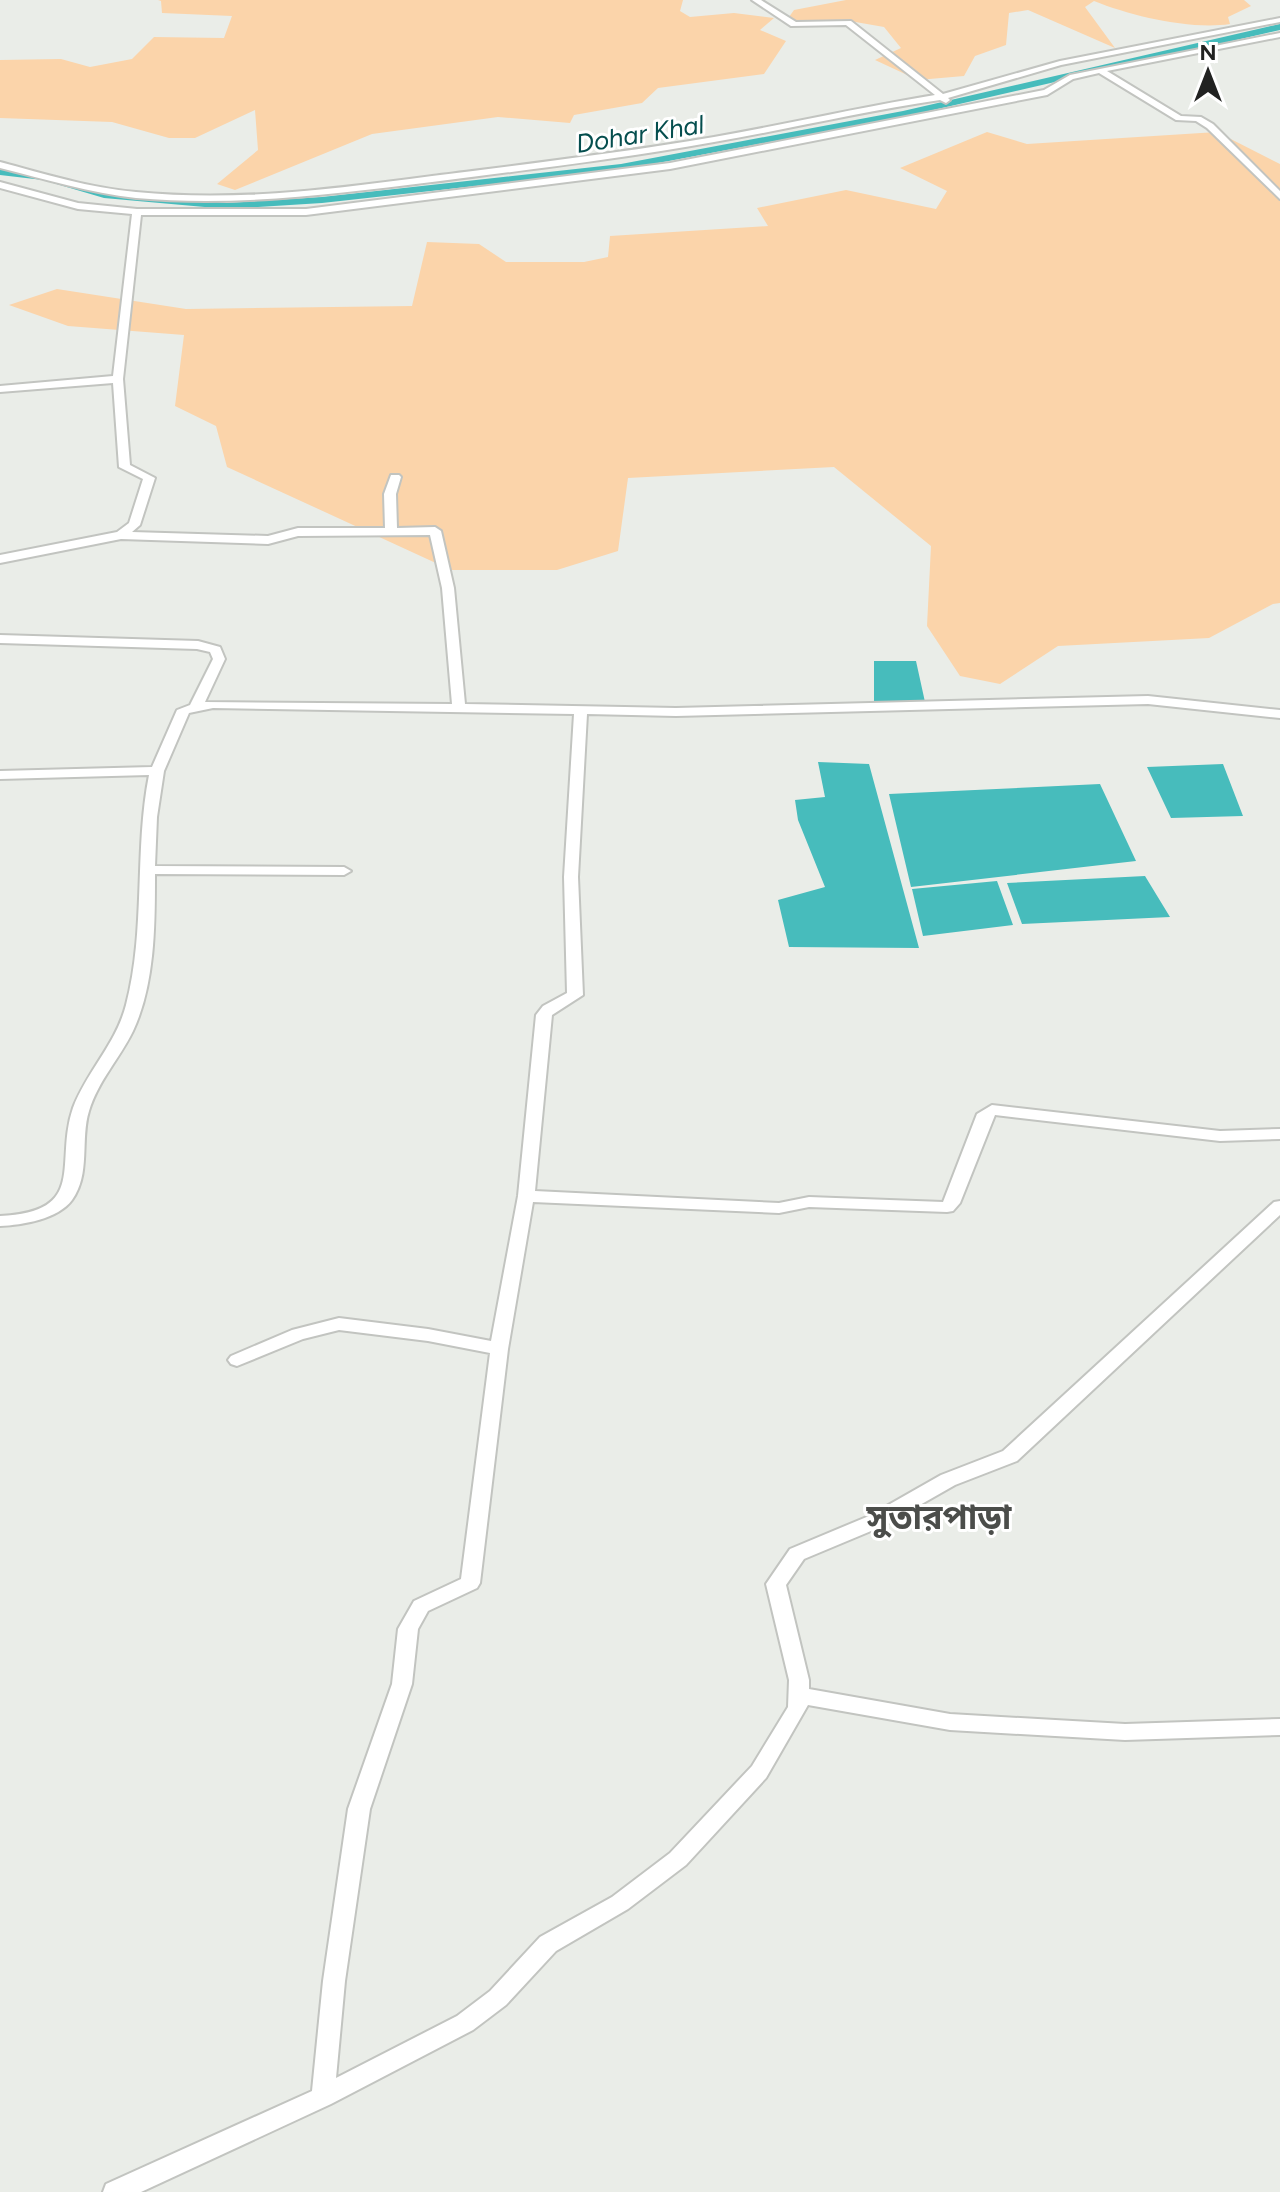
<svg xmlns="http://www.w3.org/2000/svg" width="1280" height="2192" viewBox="0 0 1280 2192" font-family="Figtree,'Noto Sans Bengali',sans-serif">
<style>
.green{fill:#fbd4aa}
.water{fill:#47bcbc}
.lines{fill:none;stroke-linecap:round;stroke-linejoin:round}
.canal{fill:#47bcbc;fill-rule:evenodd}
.street-casing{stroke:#c2c4c0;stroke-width:4}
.street{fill:#fff;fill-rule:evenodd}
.labels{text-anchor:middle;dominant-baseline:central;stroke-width:6;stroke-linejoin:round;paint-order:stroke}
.far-water-label{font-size:26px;font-style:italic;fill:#054e4e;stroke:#fff}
.quarter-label{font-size:34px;font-weight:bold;fill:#4b4d4a;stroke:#fff}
</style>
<rect width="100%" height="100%" fill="#eaede8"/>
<path class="green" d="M158,0h525l-3,11 10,6 44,-4 40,5 -14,12 26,11 -22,33 -106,14 -16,15 -68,12 -4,8 -72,-6 -126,17 -137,56 -18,-6 41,-34 -3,-40 -60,28h-26l-57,-16 -112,-4v-58l61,-1 29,8 42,-8 22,-22 70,1 8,-22 -70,-3 -1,-12z
M846,0h398l7,6 -23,11 2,7c-40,6 -99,-8 -136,-23l-9,6 30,41 -87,-38 -19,3 -3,32 -31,11 -11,20 -46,4 -43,-20 26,-12 -17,-21 -40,-7 -45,3 -10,-6 5,-7z
M987,132l40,12 190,-12 63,32v439l-7,1 -64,34 -151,8 -58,38 -40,-8 -33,-50 4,-80 -97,-79 -206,11 -10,73 -61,19h-106l-224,-103 -11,-41 -41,-20 9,-71 -116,-9 -59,-21 48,-16 129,20 226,-3 15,-64 52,2 27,18h78l24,-5 2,-21 158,-10 -11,-18 89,-18 90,19 11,-18 -47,-23z"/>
<path class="water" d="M874,661h42l9,41 -51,4z
M818,762l51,2 50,184 -130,-1 -11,-47 47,-13 -27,-67 -3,-20 30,-3z
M1223,764l20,52 -72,2 -24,-51z
M1100,784l36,77 -225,26 -22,-93z
M1145,876l25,41 -148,7 -15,-41z
M997,881l16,44 -90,11 -11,-47z"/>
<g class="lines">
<path class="canal" d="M1280,24v6l-377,87 -282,53 -299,33 -95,6 -123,-11 -61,-18 -43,-5v-6l44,5 61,18 122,11 95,-6 299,-33 282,-53z"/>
<defs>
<path id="street" d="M752,0h9l35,22 55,-1 92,73 117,-33 220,-43v4l-219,43 -113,33 2,2 -4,3 -6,-3c-76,11 -150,29 -226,42 -94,17 -188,28 -282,40 -99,12 -196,25 -296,16 -46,-5 -91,-19 -136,-30v-6c45,12 90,26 136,30 100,10 197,-3 296,-16 94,-12 189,-23 282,-39 74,-13 147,-30 221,-42l-89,-70 -55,1z
M1280,33v4l-173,34 74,45 20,1 12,7 67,67v8l-73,-71 -11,-7 -20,-1 -77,-47 -26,6 -26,16 -377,74 -364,46h-165l-18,164 7,86 25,13 -15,47 -8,7 136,4 30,-8h87l-1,-34 7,-19h8l2,2 -5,17 1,34 38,-1 6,4 13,57 11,116 211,4 472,-12 132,14v8l-132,-14 -472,12 -89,-2 -9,163 5,118 -31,20 -17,176 244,12 30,-6 134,5 34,-88 15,-9 228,26 60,-2v10l-60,2 -225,-26 -35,88 -7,8 -6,1 -138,-5 -30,6 -246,-11 -25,147 -28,234 -3,5 -49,23 -10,18 -6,55 -42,125 -25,172 -9,97 121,-62 33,-25 50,-54 72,-40 58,-44 82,-87 36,-59 1,-27 -23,-96 24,-35 79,-33 72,-41 62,-24 271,-249 6,-1v14l-263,246 -62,24 -72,41 -79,33 -18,26 23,95v9l141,25 175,10 155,-5v16l-155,5 -175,-10 -142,-25 -42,73 -80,87 -58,44 -72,42 -50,54 -33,25 -142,74 -190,88h-38l3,-8 206,-93 11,-110 25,-172 44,-125 6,-55 16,-28 47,-22 29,-226 -62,-12 -89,-11 -36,9 -66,27 -6,-2 -3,-4 3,-4 61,-26 47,-12 89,11 63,12 27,-145 18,-181 7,-9 24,-13 -3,-116 10,-163 -361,-6 -24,5 -25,58 -7,46 -2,49 189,1 7,4 -7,4 -189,-1c0,51 0,110 -22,157 -13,27 -35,50 -44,80 -9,28 2,63 -17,89 -14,19 -49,25 -72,26v-10c89,-4 54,-53 73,-108 14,-37 43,-64 53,-103 20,-76 8,-154 23,-230l-149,4v-8l152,-4 25,-57 13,-5 23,-46 -3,-7 -13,-3 -197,-6v-8l198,6 22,6 5,12 -20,43 247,2 -10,-116 -12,-53 -132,1 -30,8 -147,-5 -121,24v-8l117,-23 12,-9 14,-44 -24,-12 -6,-84 -113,9v-6l113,-10 19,-162 -54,-5 -78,-21v-6l78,21 59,6h169l364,-46 374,-73 26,-15z"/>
</defs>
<use href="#street" class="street-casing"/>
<use href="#street" class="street"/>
</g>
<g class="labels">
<g class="far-water-label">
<text transform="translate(640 134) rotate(-9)">Dohar Khal</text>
</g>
<g class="quarter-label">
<text x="939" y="1517">সুতারপাড়া</text>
</g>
</g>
<g transform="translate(1208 72)" stroke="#ffffff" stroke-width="6" paint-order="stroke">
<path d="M0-6L14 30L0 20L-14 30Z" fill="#212221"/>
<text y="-12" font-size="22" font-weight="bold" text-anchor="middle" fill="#212221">N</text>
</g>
</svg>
